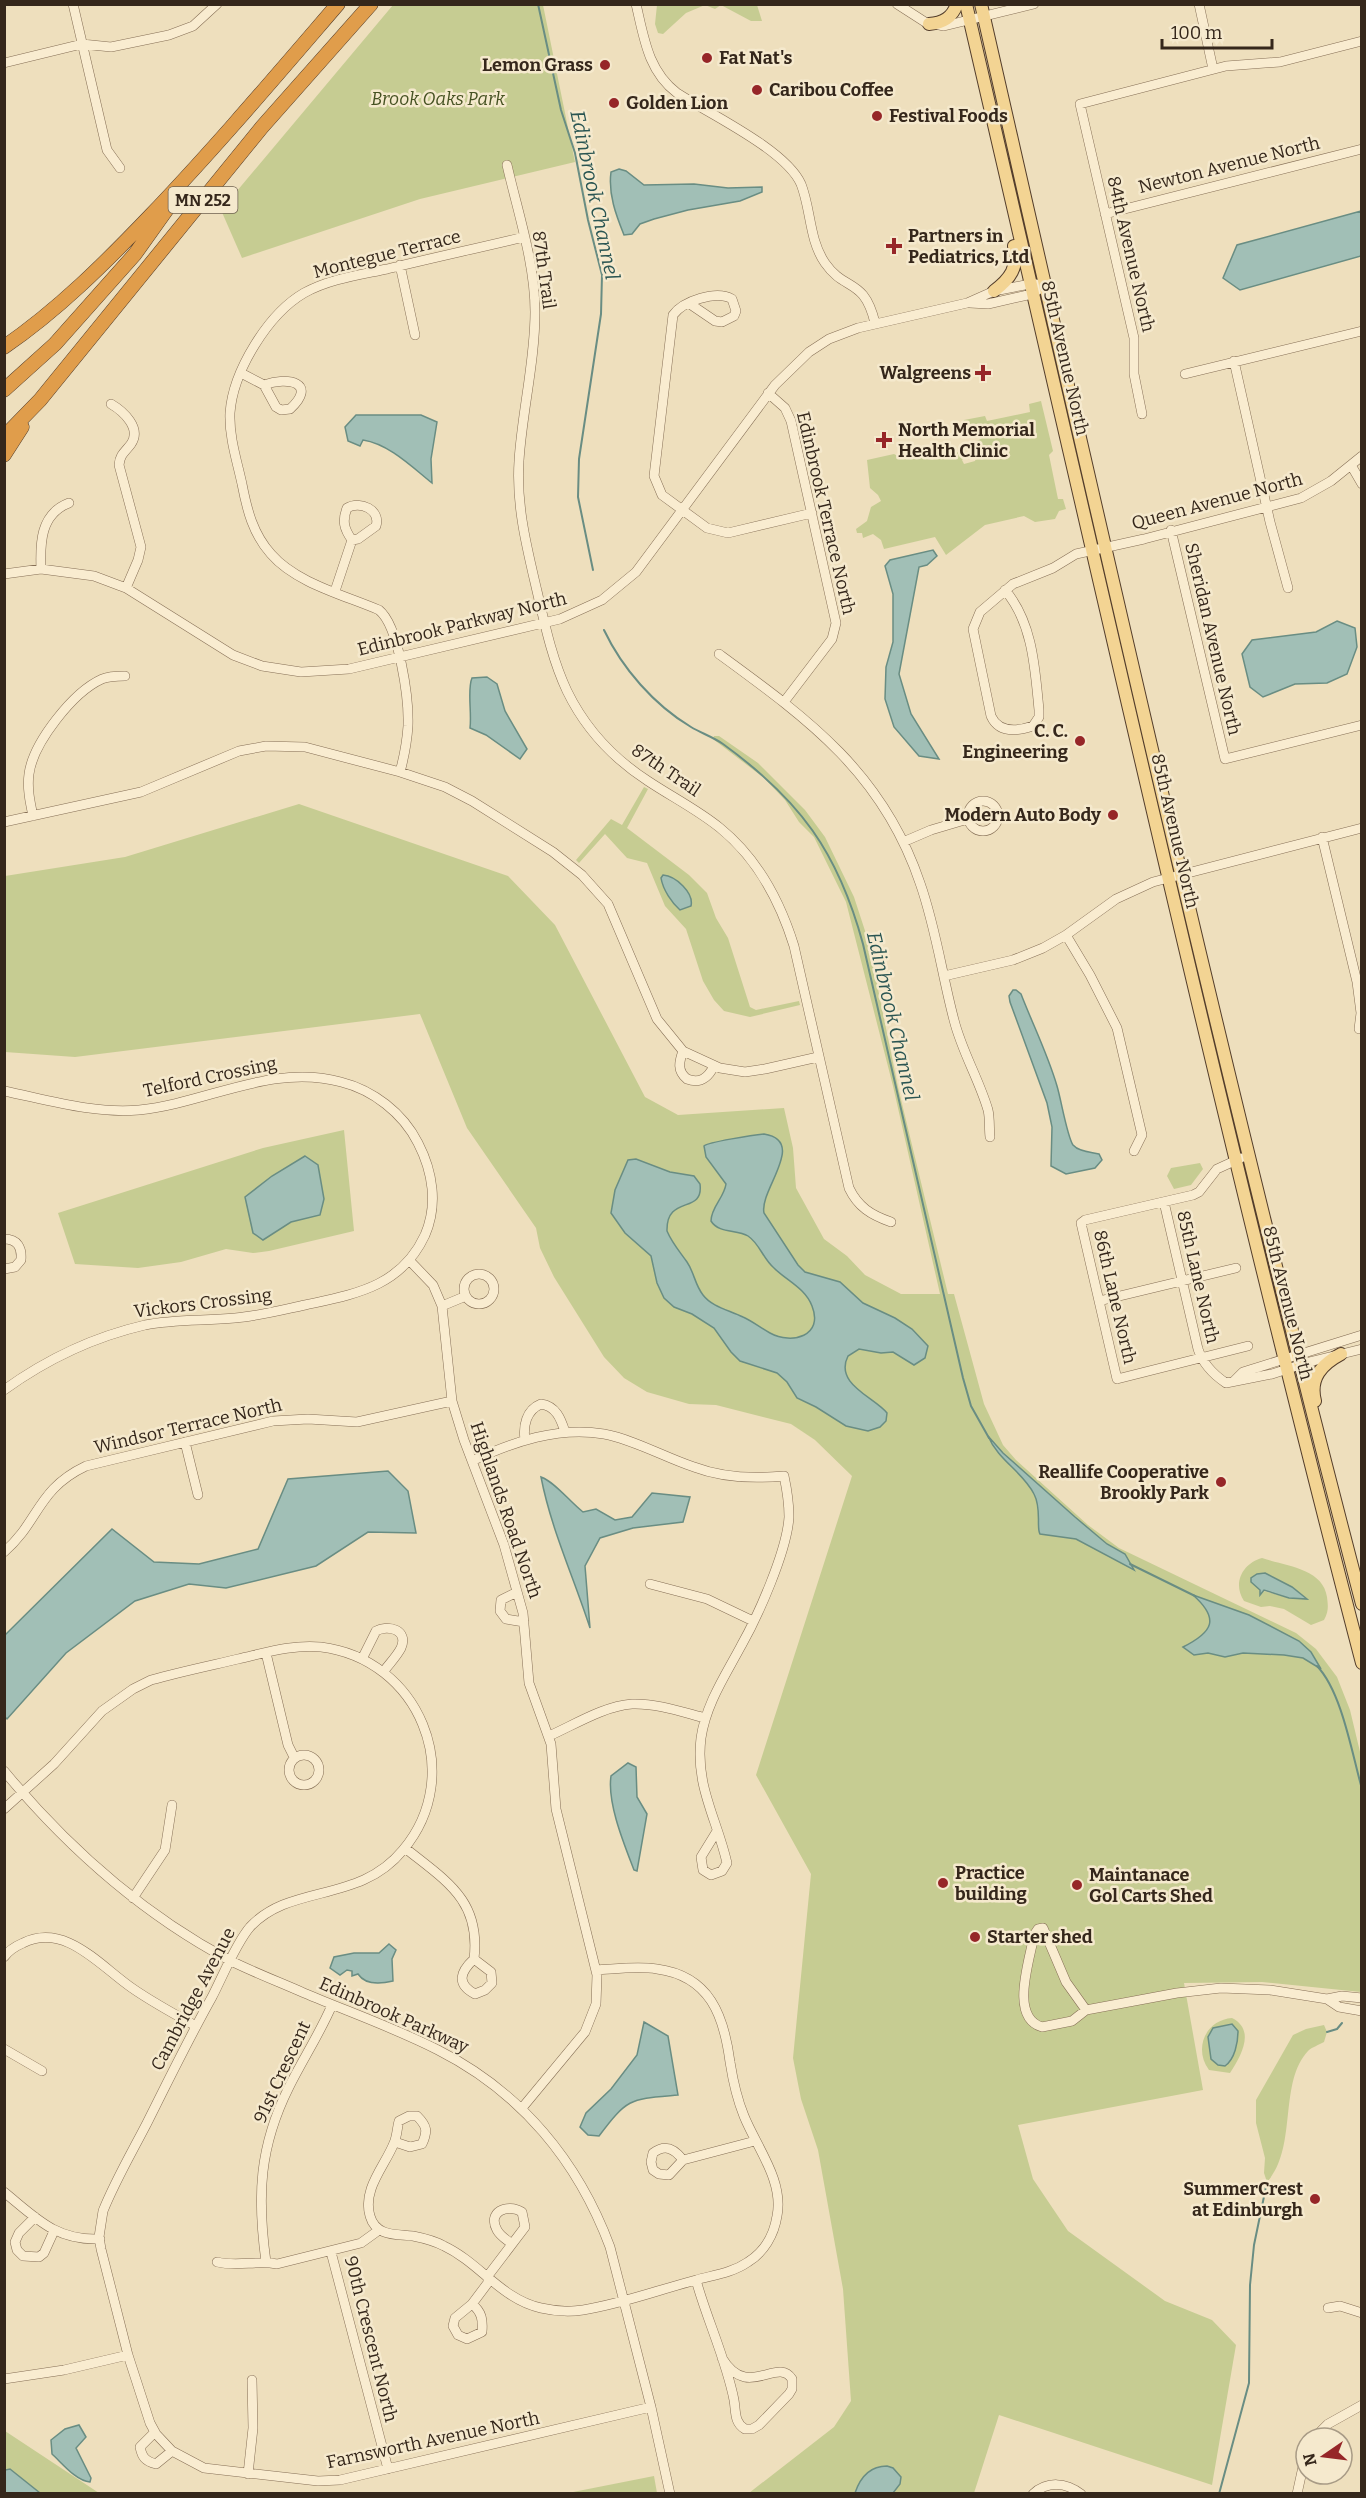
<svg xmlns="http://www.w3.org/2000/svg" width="1366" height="2498" viewBox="0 0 1366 2498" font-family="Bitter,serif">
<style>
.green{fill:#c6cc92;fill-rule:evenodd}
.water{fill:#a1bfb6;stroke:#698d83;stroke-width:1.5}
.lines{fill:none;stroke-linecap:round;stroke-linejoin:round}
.stream{stroke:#698d83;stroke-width:2}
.minor-casing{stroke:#866f56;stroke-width:10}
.major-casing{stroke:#533d2b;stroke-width:14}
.highway-casing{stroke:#533d2b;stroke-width:15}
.minor{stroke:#f9ecd0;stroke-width:9}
.major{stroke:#f3d493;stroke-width:12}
.highway{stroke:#e09d4b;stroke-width:14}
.poi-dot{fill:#962628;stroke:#f5e9cd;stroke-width:2}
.labels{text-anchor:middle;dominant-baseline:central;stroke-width:5;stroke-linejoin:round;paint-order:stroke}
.shield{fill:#f5e9cd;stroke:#6f6150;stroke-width:1.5}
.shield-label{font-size:16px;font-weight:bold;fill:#35271b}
.poi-label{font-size:18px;font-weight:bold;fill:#35271b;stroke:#f5e9cd;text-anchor:start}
.park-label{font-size:18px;font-style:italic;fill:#465222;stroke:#f5e9cd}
.street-label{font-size:18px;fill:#35271b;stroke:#f5e9cd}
.water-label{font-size:20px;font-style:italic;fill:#2a5552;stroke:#f5e9cd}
</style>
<rect width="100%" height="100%" fill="#eedfbd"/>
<path class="green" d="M393,5h150l32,157 -155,37 -178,59 -21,-48z
M657,5h100l5,16h-11l-30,-16 -6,4 -10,-4 -19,8 -23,21 -5,-1 -3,-9z
M1041,401l12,50 -4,4 9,44h5l3,10 -7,2 -4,8 -20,3 -11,-6 -39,9 -39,30 -11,-18 -51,12 -3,-9 -8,-6 -10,4 -1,-5h-5l-1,-4 11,-8 4,-14 10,-6 -3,-6 -8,-7 -3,-28 27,-6 7,4 34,-6 11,3 16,-4 4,3 -4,6 2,4 11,-3 4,-12 -2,-8 16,-9 -4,-8h-27l2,-4 21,-4 2,5 43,-9 -1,-8z
M714,736h5l39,27 47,47 20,27 29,60 14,43 30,147 50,207h6l30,110 19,41 13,15 72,65 31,23 177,85 20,16 21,28 13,33 11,46v236l-99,-10 -78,1 19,107 -185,35 15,54 35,52 97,70 47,19 24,25 -24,140 -213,-70 -25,78h-225l85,-66 17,-26 -8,-112 -25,-139 -17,-51 -8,-41 18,-184 -55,-99 96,-299 -37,-36 -24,-16 -75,-19 -27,-1 -42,-12 -23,-14 -20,-21 -50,-80 -14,-29 -4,-20 -69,-100 -47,-114 -345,43 -70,-5v-176l120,-19 174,-53 209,72 47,49 90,172 33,18 106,-7 9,40 3,40 28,51 23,17 18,19 36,19h39l-47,-208 -47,-184 -32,-65 -15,-15 -14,-22 -21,-22 -51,-39z
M644,787l4,2 -21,39 62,47 18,18 9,25 12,20 22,69 6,3 43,-9 1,4 -50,12 -26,-6 -10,-11 -11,-19 -17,-52 -21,-23 -18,-43 -20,-5 -22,-24 -26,29 -3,-3 35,-41 11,6z
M344,1130l10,101 -85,20 -16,2 -27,-4 -45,13 -43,6 -63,-4 -17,-51 205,-65z
M1200,1163l3,6 -12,16 -17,4 -7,-13 4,-8z
M1262,1558c23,8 61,10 65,39 1,9 2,14 -3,23l-13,5 -27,-16 -14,-3 -9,1 -17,-6c-12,-18 -1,-38 18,-43zM1265,1573l27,14 14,11h-17l-29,-8z
M1232,2018c24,12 9,38 -2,55l-21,-3c-16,-22 -3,-50 23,-52z
M1324,2025l3,7 -3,10c-5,3 -12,5 -16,9 -30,32 -10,97 -41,131l-3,-9 1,-15 -9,-35v-23l37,-65 13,-6z
M5,2431l94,62 -94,1z
M654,2476l3,17h-89z"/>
<path class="water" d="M619,169l7,2 18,14 50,-1 34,4 34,-1v5l-22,9 -52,9 -34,9 -14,5 -8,10 -8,1c-8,-20 -16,-41 -13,-63z
M1361,211v45l-121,34 -17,-12 14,-33z
M356,415h65l16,7 -6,37 1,24c-20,-16 -43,-39 -69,-43l-3,6 -12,-5 -3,-14z
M933,550l4,6 -10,9 -8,2 -20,107 12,40 28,45 -20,-3 -25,-29 -9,-28 1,-32 7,-25v-48l-8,-28 5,-6z
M1337,621l18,7 2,19 -10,27 -20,9 -32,1 -32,13 -13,-10 -8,-33 10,-14 64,-8z
M487,677l10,7 8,27 22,38 -7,10 -34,-24 -16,-7c2,-15 -3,-39 2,-50z
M663,875c13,1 31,18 28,31l-11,4c-8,-7 -17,-20 -19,-32z
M1013,990h3l5,4c12,31 27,61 36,92 4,13 10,50 16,59 6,7 18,7 26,9l3,6 -7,8 -29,6 -15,-8 1,-39 -5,-24 -37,-101 -1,-6z
M764,1134c44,7 -5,56 0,79l34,52 7,7 35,10 23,21 32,15 17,11 16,17 -3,12 -11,7 -21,-13 -12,1 -22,-4 -11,7c-14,28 26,41 39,57l-1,8 -6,6 -12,4 -22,-5 -30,-19 -19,-9 -10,-16 -10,-9 -37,-12 -9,-9 -17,-24 -22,-14 -18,-7 -10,-9 -7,-15 -6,-27 -26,-23 -14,-20 4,-23 13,-30 8,-1 34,13 24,4 6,8c4,31 -34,10 -33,47 5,12 13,21 20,31 7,10 8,23 16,33 9,12 26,15 40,22 9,4 18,11 27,16 22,12 54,3 42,-27 -7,-18 -25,-25 -38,-38 -11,-9 -14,-24 -26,-32 -11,-7 -29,-2 -37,-15 0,-14 13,-23 15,-37l-20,-27 -2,-11c4,-4 50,-11 60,-12z
M305,1156l13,9 6,34 -4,16 -29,7 -28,18 -10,-7 -8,-36 27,-21z
M988,1436l15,17 72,64 32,27 18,10 9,16 -58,-31 -36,-5c-4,-6 2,-25 -6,-40 -11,-22 -36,-34 -46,-58z
M388,1471l20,20 8,42 -48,-1 -52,34 -90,22 -37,-4 -54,17 -69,52 -59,66 -2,-2v-82l107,-106 42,33 45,2 59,-15 30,-70z
M541,1477c14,5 29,25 42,35l13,-3 19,11 17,-3 20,-24 38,4 -7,25 -50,6 -33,10 -15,28 5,62c-16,-50 -39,-99 -49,-151z
M1265,1573l27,14 15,12 -18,-1 -25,-8 -4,5v-5l-9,-8v-4l6,-4z
M1193,1595l56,20 50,26 12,11 10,17 -18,-11 -19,-3 -41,-2 -18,4 -17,-4 -14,2 -11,-8c30,-15 37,-28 10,-52z
M628,1763l8,4 1,30 10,17 -10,57 -3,-1c-10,-26 -27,-67 -23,-94z
M389,1944l7,6 -4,9 1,22c-12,3 -27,5 -35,-7l-6,2v-5l-5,-1 -7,5 -10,-7 4,-11 20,-4h25z
M644,2022l24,14 10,59c-47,4 -50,2 -79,41l-11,-1 -8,-8 6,-14 25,-24 26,-34z
M1232,2024l6,7c0,11 -3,28 -13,35l-7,-1 -7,-6 -3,-22 5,-9z
M79,2425l7,12 -10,11 15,30 -1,4c-14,-1 -28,-19 -38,-28l-1,-14 14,-11z
M887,2466l6,2 8,9 -1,7 -7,9h-38c5,-15 15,-27 32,-27z
M10,2469l30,24h-35v-23z"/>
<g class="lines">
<path class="stream" d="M538,4l23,106 14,43 13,67 14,55 -1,39 -22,145 -1,38 15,73
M604,630c18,38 50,75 87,97 10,6 22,10 32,17 77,56 115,108 140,200l100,434 8,28 18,32
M1130,1564l65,32
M1317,1666c25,26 35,88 45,123
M1327,2032l10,-3 5,-6
M1219,2494l30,-111 1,-98 4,-40 13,-63"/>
<defs>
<path id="minor" d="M73,4l34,146 13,18
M636,4c8,34 12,67 41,89 33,21 109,57 124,91 10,25 8,56 24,79 20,29 39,14 50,60
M897,4l28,18 19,4 90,-22
M1199,4l14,65
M4,63l78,-19 29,3 58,-12 24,-9 24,-22
M507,165c11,48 28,98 28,147 0,50 -13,100 -16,149 -3,45 8,87 18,130 8,34 15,68 30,100 18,37 47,68 81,90 24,16 50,29 72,47 37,30 60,73 74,118l55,242c9,19 22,27 42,34
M1105,214l257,-65
M400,265l15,70
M970,303l18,1 44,-10 6,-4
M690,304l25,17 7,1 12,-6 2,-5 -4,-12c-16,-9 -49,2 -59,16l-19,161 8,19 45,33 21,5 84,-20
M1234,361l36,161 18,66
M241,373l23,12 12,22 5,3 9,-1c28,-26 -2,-33 -26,-24
M1185,374l177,-43
M768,393l17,15 6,13 45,202 -4,16 -48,63
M111,404c12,7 31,24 20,40 -6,8 -11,10 -12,21l22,82 -3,13 -12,28
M1142,414l-8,-40v-36l-54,-234 146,-38 54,-4 82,-21
M1351,465l11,19
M1171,530l54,229 137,-34
M41,569c-1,-25 -1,-55 28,-66
M4,574l37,-5 53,7 32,12 107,67 29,11 39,6 48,-3 211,-50 42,-19 34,-28 139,-187 34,-33 20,-13 29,-11 109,-25 27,-12 36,-7h6
M1005,590c28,33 30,79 34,120v7l-6,9c-15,5 -34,8 -42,-10l-18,-87 7,-17 33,-28 40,-16 23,-14 68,-15 157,-41 30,-17 31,-25
M335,591l17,-51c-8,-11 -10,-19 -5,-32 13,-8 34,2 29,18l-18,13 -6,1
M719,654c89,65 164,119 201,229 16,45 22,92 34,137 8,32 25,59 34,90 2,8 1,19 2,27
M400,772c4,-15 7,-31 8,-46 1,-27 -9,-100 -29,-116 -35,-15 -83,-27 -108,-56 -18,-20 -24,-44 -29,-70 -5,-23 -13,-47 -12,-71 3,-42 38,-99 74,-120 25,-14 55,-18 83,-24 45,-11 91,-21 137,-32
M968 816a15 15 0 1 1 30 0a15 15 0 1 1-30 0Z
M33,816c-3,-14 -6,-28 -4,-42 4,-31 44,-82 73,-95 7,-3 15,-3 23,-3
M4,822l137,-30 98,-41 27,-5 39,1 95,25 45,15 27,14 81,51 29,23 26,29 49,115 26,32 37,17 25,4 20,-3 53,-12
M1322,837l35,145 4,31 -2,16
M903,842l28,-12 37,-11
M1066,935l24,40 27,53 25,107 -8,16
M944,976l69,-16 30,-12 23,-13 50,-36 37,-17 209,-54
M683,1051c-4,11 -6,20 4,28 13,5 21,-1 27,-13
M4,1091c44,9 90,23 135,19 68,-7 133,-47 202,-28 32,8 62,31 77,61 15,29 20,62 7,92 -24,52 -70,59 -120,70 -23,5 -46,11 -70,13 -30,3 -60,1 -90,7 -52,12 -98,34 -141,65
M1241,1158l-24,11 -18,23 -6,3 -108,25 -4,3 36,156 131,-33
M1164,1202l34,147c5,15 16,26 28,34l46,-9 37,-12 53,-13
M4,1239c14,0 18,9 17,21l-6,7 -11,2
M410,1261l23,24 9,21 10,95 12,39 40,105 19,68 6,70 22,61 5,65 41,166 -1,29 -11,28 -63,76
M464 1289a15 15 0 1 1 30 0a15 15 0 1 1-30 0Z
M1099,1301l137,-33
M442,1306l24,-10
M1234,1381l9,-9 119,-37
M525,1440c-2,-14 1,-30 16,-36 15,2 20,15 24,28
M185,1442l13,53
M472,1461c41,-19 86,-35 132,-27 31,6 60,23 90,33 29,11 59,12 90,9 3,14 5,27 5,41 -2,34 -31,99 -48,129 -16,30 -35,58 -40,92 -6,48 16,81 26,125l-5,8 -11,4 -8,-5 -2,-13 16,-26
M4,1552c35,-30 33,-63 82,-86l187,-45 35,-2 49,3 95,-21
M650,1584l57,15 46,22
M517,1592l-16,8 -1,11 6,8 18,3
M266,1653l22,92 6,12
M362,1659l14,-28c12,-7 33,-1 25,17 -4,8 -12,16 -17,23
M549,1736c25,-11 55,-30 83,-32 24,-1 50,8 73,14
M289 1770a15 15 0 1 1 30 0a15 15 0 1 1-30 0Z
M4,1771c64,77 137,142 225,189 24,12 50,22 75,33 45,19 91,35 134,57 83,42 140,111 172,197l41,160 19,87
M4,1809l50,-45 48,-53 31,-22 18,-9c28,-8 57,-14 87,-21 27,-6 55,-15 83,-12 98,12 146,127 82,203 -44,54 -112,33 -153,77 -14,16 -28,51 -38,70 -23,41 -44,84 -65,126 -15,29 -32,58 -44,88l-4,26 2,12 27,106 22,68 6,11 16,17 32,17 114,13 22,-1 311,-73
M405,1848c41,33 76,52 69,111 -14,13 -18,25 1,35l10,-4 7,-7 -1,-11 -17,-13
M133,1898l32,-48 7,-45
M4,1957c5,-7 12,-11 19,-14 42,-21 77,23 109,45 20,14 42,26 64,38
M1327,1999l12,8 23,4
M1086,2010l-20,-28 -23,-54 -5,1 -4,6c-4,25 -25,82 8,92l30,-6 14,-11 91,-17 44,-5 49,2 57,9 15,-3 20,2
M4,2049l38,22
M395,2142l15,5 12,-3c6,-13 5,-18 -5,-28h-8l-10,5c-2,7 -2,16 -5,22 -9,23 -32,46 -24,73 6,21 27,18 43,20 10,2 22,5 31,10 36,17 57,53 97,62 13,3 29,4 42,2 38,-6 75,-20 113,-30 18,-5 36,-7 52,-18 16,-10 26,-27 29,-46 7,-35 -20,-68 -33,-100 -7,-17 -11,-35 -14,-54 -6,-46 -20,-86 -73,-93 -20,-3 -41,0 -61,1
M683,2160c-9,-12 -18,-16 -30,-7l-2,9 2,8 6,4 10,1 14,-15 72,-19
M4,2192c32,26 52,49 96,47
M35,2217l-16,16 -4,9 2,8 6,6 16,1 5,-4 10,-22
M331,2252l57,217
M217,2262c21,5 39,-2 60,2l84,-21 18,-13
M266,2262c-9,-66 -7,-115 23,-175 14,-28 31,-54 43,-82
M487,2277l38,-50 -3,-15c-15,-9 -35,0 -25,18 3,6 10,10 15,14
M696,2280c11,40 30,79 38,120 2,11 0,23 11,29h7l7,-4 30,-31 3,-5v-10c-15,-23 -44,22 -70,-21
M472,2304c10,8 11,16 10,28l-15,7 -9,-4 -5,-9 2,-8 17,-14 18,-24
M1328,2308l12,-2 22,7
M4,2379l60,-9 64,-15
M155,2432l-15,15c2,10 5,14 16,17l16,-13
M1314,2438l14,-14 34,-19
M248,2474l5,-46 -1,-48
M1033,2494c14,-13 33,-12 48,0
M1297,2494l9,-41"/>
<path id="major" d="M966,4c129,554 252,1109 396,1659
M981,4c122,535 242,1070 381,1600
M929,24c14,-1 23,-6 28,-20
M994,291c16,-12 25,-24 20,-45
M1315,1401c-6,-23 7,-37 26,-47"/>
<path id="highway" d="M4,347c54,-37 101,-84 146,-131 65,-68 126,-140 188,-212
M4,390l51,-46 80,-90 35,-49
M4,437l36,-37 222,-273 109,-123
M4,455l18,-28"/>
</defs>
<use href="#minor" class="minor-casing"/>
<use href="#major" class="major-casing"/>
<use href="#highway" class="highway-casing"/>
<use href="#minor" class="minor"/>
<use href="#major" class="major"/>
<use href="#highway" class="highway"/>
</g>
<g class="poi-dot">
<circle cx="707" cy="58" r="6"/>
<circle cx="605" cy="65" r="6"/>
<circle cx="757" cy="90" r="6"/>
<circle cx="614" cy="103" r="6"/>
<circle cx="877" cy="116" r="6"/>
<path d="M891 237h6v6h6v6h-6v6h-6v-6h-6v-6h6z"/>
<path d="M980 364h6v6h6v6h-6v6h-6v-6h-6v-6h6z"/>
<path d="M881 431h6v6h6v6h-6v6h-6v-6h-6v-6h6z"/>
<circle cx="1080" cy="741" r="6"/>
<circle cx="1113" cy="815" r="6"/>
<circle cx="1221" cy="1482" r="6"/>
<circle cx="943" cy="1883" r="6"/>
<circle cx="1077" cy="1885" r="6"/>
<circle cx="975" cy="1937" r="6"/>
<circle cx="1315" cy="2199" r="6"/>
</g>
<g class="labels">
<rect class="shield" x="168.5" y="187" width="69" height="26" rx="4.5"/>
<g class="shield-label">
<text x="203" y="200">MN 252</text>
</g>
<g class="poi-label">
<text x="719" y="58">Fat Nat's</text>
<text x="593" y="65" text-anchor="end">Lemon Grass</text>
<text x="769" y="90">Caribou Coffee</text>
<text x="626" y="103">Golden Lion</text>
<text x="889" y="116">Festival Foods</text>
<text x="908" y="236">Partners in<tspan x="908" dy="21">Pediatrics, Ltd</tspan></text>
<text x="971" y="373" text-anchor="end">Walgreens</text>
<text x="898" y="430">North Memorial<tspan x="898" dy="21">Health Clinic</tspan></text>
<text x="1068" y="731" text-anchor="end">C. C.<tspan x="1068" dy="21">Engineering</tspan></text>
<text x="1101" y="815" text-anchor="end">Modern Auto Body</text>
<text x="1209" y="1472" text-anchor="end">Reallife Cooperative<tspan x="1209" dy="21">Brookly Park</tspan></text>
<text x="955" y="1873">Practice<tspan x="955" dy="21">building</tspan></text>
<text x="1089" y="1875">Maintanace<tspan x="1089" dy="21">Gol Carts Shed</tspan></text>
<text x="987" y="1937">Starter shed</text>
<text x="1303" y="2189" text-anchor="end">SummerCrest<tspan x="1303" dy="21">at Edinburgh</tspan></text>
</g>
<g class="park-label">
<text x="438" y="99">Brook Oaks Park</text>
</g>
<g class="street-label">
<text transform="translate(1229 165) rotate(-14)">Newton Avenue North</text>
<text transform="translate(387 254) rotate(-14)">Montegue Terrace</text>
<text transform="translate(1131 254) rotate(77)">84th Avenue North</text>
<text transform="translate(544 270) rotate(82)">87th Trail</text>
<text transform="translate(1065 358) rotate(77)">85th Avenue North</text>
<text transform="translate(1217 501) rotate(-15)">Queen Avenue North</text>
<text transform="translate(826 513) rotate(77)">Edinbrook Terrace North</text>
<text transform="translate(462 624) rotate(-14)">Edinbrook Parkway North</text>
<text transform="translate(1213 639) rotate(77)">Sheridan Avenue North</text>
<text transform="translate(666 770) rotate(34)">87th Trail</text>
<text transform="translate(1175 831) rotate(77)">85th Avenue North</text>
<text transform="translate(210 1077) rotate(-12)">Telford Crossing</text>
<text transform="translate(1198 1277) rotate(77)">85th Lane North</text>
<text transform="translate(1115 1297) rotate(77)">86th Lane North</text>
<text transform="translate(203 1303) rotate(-7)">Vickors Crossing</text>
<text transform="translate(1288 1303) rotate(76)">85th Avenue North</text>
<text transform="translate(188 1426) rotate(-13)">Windsor Terrace North</text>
<text transform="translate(506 1510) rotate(71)">Highlands Road North</text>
<text transform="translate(193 1999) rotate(-62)">Cambridge Avenue</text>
<text transform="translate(394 2015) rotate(24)">Edinbrook Parkway</text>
<text transform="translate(282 2072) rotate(-65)">91st Crescent</text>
<text transform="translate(371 2339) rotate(76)">90th Crescent North</text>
<text transform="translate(433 2440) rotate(-12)">Farnsworth Avenue North</text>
</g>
<g class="water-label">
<text transform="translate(595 195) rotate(78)">Edinbrook Channel</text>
<text transform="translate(893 1016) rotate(77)">Edinbrook Channel</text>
</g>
</g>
<rect width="1366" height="2498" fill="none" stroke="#35271b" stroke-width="12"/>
<g transform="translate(1324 2456) rotate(256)"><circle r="28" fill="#f5e9cd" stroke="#a89b86" stroke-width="1.5"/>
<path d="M0-4.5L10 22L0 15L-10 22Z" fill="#962628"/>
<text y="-9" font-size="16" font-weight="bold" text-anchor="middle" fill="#35271b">N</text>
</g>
<path d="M1162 39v9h110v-9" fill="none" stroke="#35271b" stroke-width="3"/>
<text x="1171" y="39" font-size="18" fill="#35271b" stroke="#f5e9cd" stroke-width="4.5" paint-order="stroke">100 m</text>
</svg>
